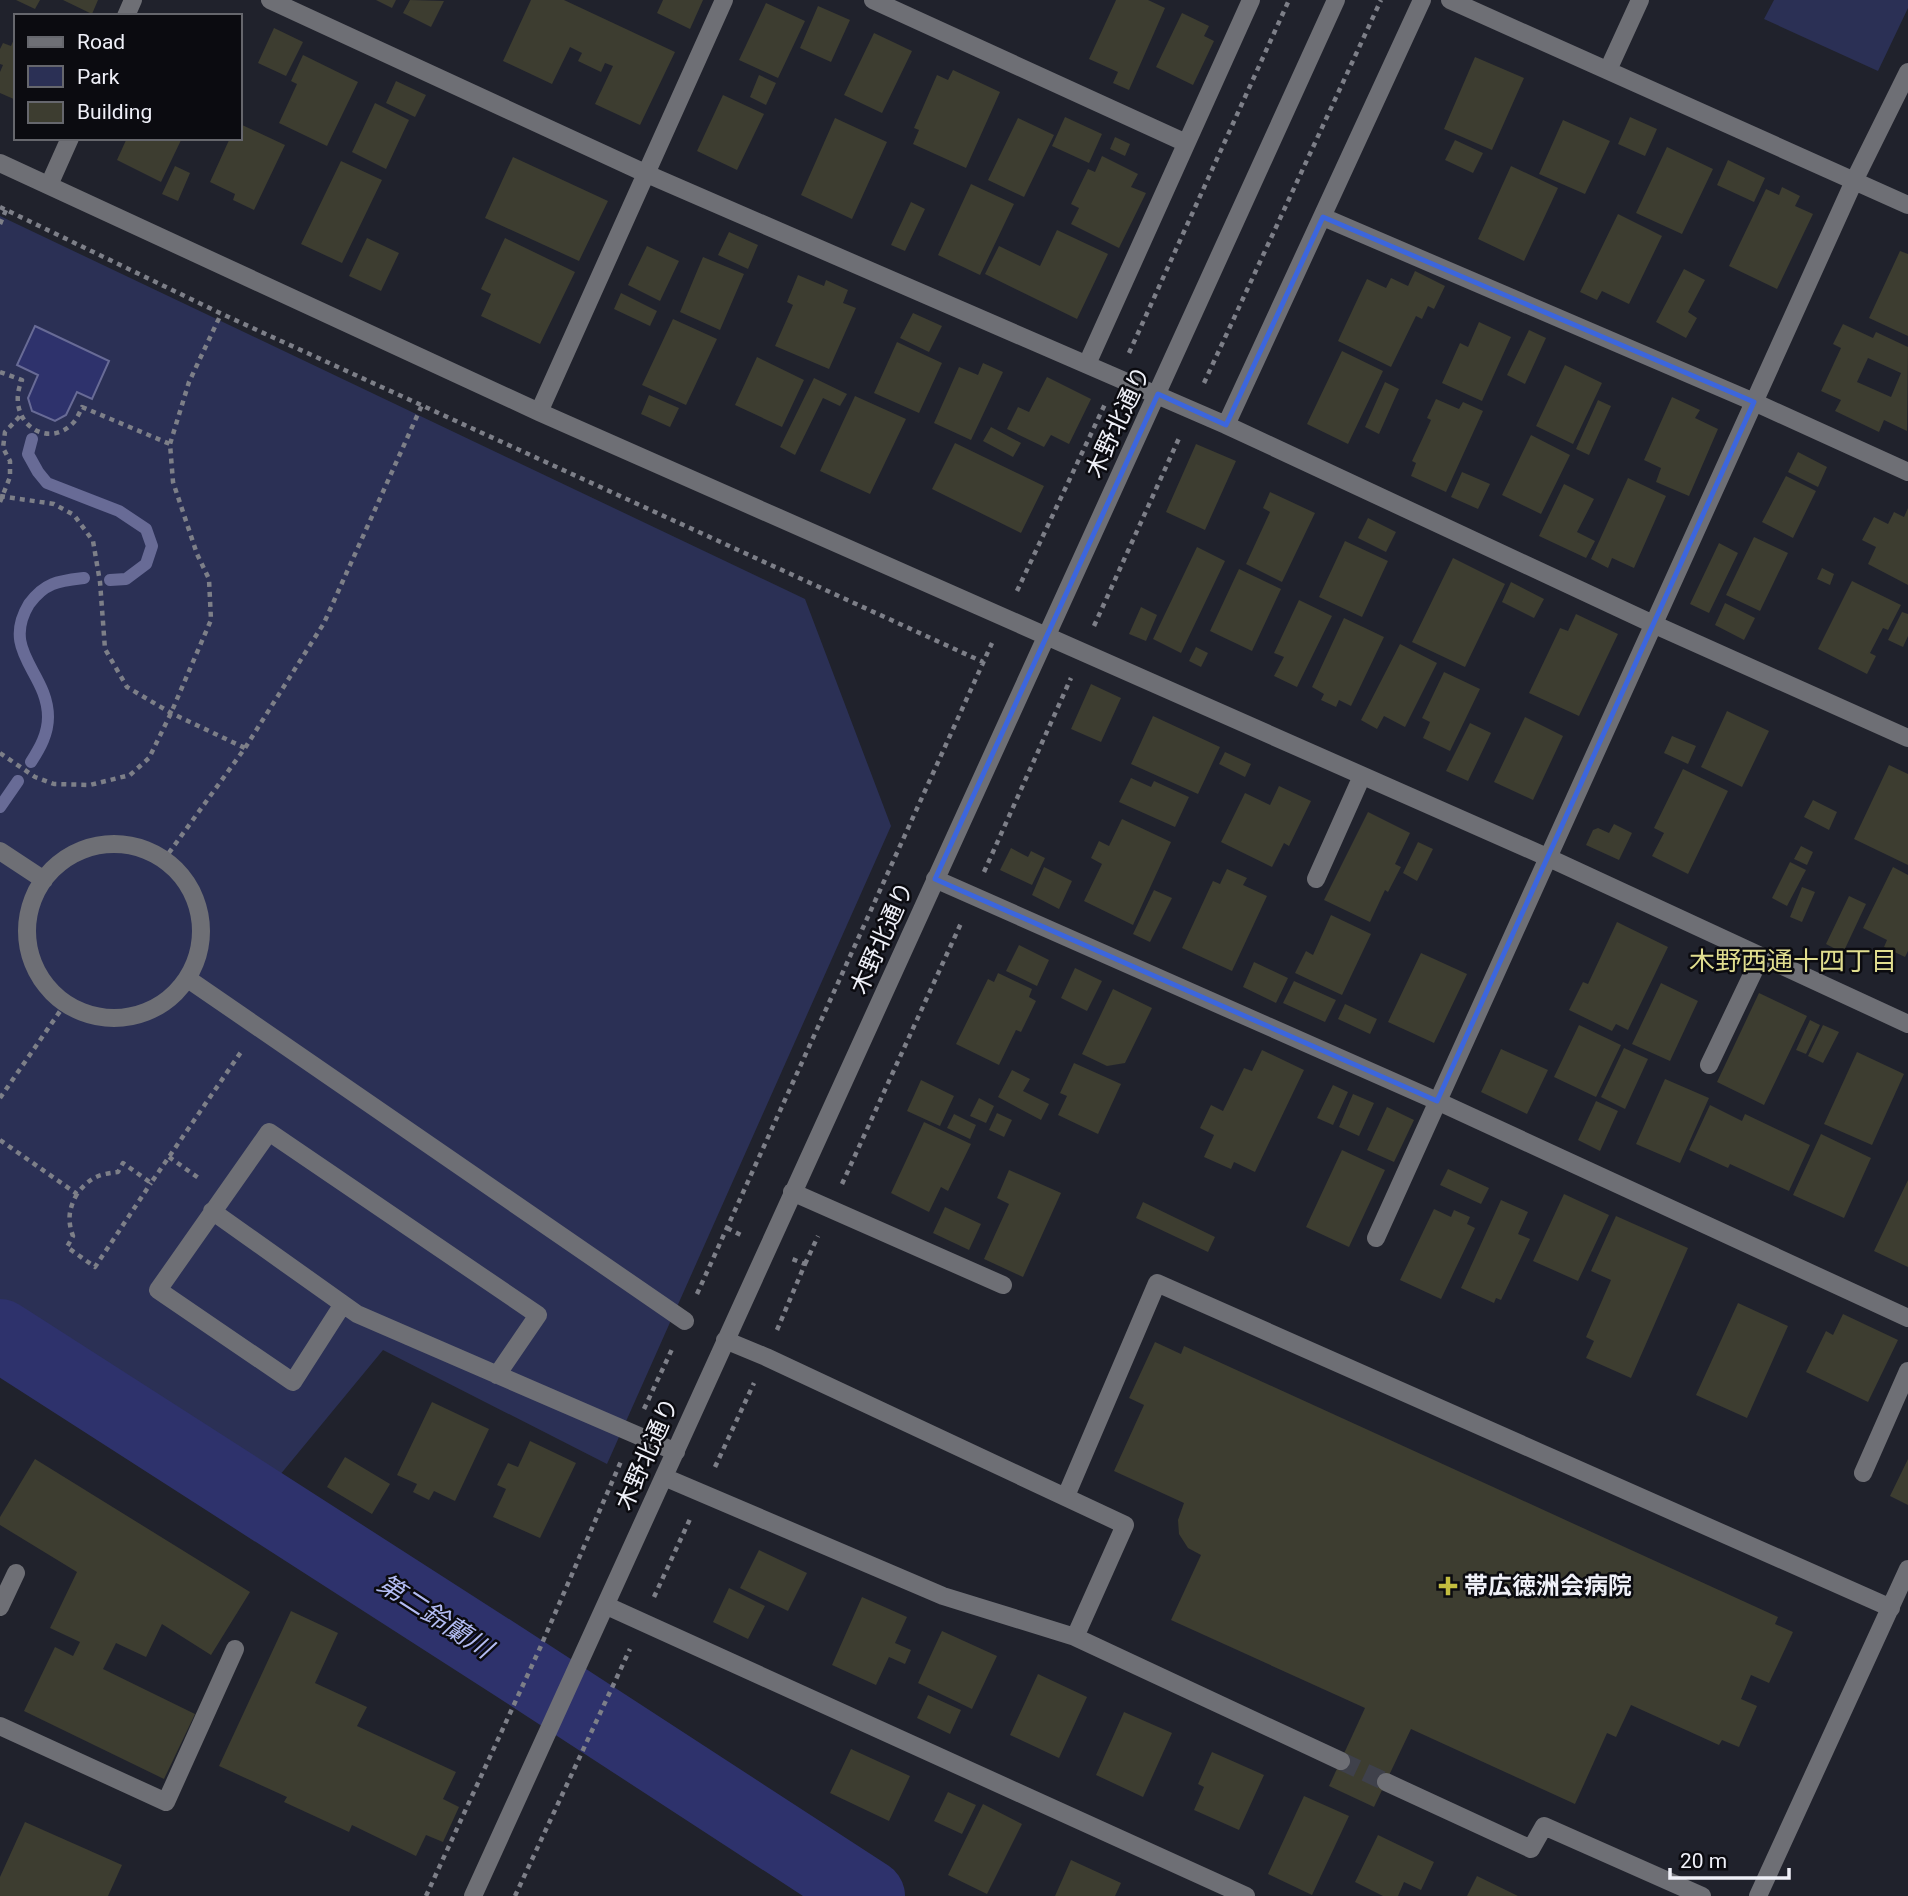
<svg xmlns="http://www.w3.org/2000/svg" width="1908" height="1896" viewBox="0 0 1908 1896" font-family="Roboto,'Noto Sans JP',sans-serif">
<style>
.green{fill:#2b3055}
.water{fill:#2e326c;stroke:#686b96;stroke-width:2}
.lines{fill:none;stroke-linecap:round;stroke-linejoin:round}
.stream{stroke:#686b96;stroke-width:12}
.river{stroke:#2e326c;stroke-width:72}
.building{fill:#3d3d30;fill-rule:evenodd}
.minor-tunnel{stroke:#3f414b;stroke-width:18;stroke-dasharray:18 9;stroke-linecap:butt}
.path{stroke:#7d7f88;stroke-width:4.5;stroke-dasharray:5 5;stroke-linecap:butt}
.minor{stroke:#6e6f75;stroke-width:18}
.marked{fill:none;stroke:#3c66dd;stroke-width:5;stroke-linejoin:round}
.poi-dot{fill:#c3bd3f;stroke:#0b0b10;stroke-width:2.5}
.labels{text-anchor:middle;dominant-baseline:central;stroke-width:5;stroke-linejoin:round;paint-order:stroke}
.street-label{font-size:24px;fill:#eff0f8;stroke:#0b0b10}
.poi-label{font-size:24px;font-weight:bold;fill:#eff0f8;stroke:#0b0b10;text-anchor:start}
.neighbourhood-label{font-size:26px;fill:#e1de8f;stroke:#0b0b10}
.water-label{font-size:26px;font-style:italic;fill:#b3bcf3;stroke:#0b0b10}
</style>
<rect width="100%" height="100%" fill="#20222c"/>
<path class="green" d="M1774,0h134v8l-30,63 -114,-52z
M0,216l805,383 86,227 -284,638 -224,-114 -113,137 -270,-176z"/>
<path class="water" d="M35,326l74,35 -17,38 -15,-7 -11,23 -11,6 -23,-10 -4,-13 10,-23 -21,-10z"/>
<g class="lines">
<path class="stream" d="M32,439l-4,15 10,18 9,11 72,28 27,18 6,17 -6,18 -20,15 -16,1
M31,762c9,-14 17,-28 17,-45 0,-45 -48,-65 -19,-113 16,-22 30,-23 55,-26
M0,807l18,-26"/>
<path class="river" d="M0,1335l514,330 355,231"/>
</g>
<path class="building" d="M16,0h24l-5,9z
M63,0h35l-6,14z
M376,0h20l-4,8z
M410,0l34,1 -13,26 -28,-14z
M531,0h33l111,52 -35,73 -45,-21 18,-38 -8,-3 -4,9 -23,-11 4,-8 -12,-6 -18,37 -49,-23z
M663,0h40l-13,29 -33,-16z
M1116,0h32l17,8 -36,82 -16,-7 5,-11 -29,-13z
M766,3l39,18 -27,57 -39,-18z
M818,6l32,14 -19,42 -31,-14z
M1182,13l27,13 -5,10 10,5 -21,44 -37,-18z
M274,28l29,14 -17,34 -28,-13z
M874,33l38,18 -30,62 -38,-18z
M16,35v65l-16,-7v-21l3,-7 -3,-1v-15l3,-6 8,3z
M303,55l55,27 -31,64 -48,-23 18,-39 -6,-3z
M1475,57l49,21 -32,72 -48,-21z
M953,70l47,22 -34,76 -53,-24 6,-14 -5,-2 23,-53 11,5z
M759,75l17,8 -10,22 -16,-8z
M396,81l30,14 -11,22 -29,-14z
M723,95l41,19 -27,56 -40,-19z
M375,103l34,17 -23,49 -34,-17z
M1065,117l37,17 -13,29 -37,-17z
M1630,117l27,12 -12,27 -27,-12z
M835,118l52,24 -35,77 -51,-24z
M1018,118l36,17 -30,62 -36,-17z
M1563,120l47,21 -25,53 -46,-20z
M240,124l45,21 -31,65 -21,-10 2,-6 -25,-12 20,-44h10z
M1115,137l15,7 -5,12 -15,-7z
M127,138h55l-21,44 -44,-22z
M1455,140l28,13 -10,20 -28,-13z
M1667,147l46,22 -31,65 -46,-21z
M1102,156l36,18 -7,13 15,6 -27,55 -48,-24 8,-16 -8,-4 17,-35 7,3z
M513,157l95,44 -29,60 -94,-43z
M1728,160l37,18 -11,24 -37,-17z
M341,161l41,19 -40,83 -41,-19z
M175,166l15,7 -12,28 -16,-7z
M1511,166l47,22 -34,73 -46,-22z
M971,184l43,20 -34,71 -42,-20z
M1782,187l18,9 -5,10 18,8 -36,75 -48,-23 37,-77 13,6z
M911,202l14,7 -20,42 -14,-6z
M1618,214l44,22 -33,68 -27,-13 -5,9 -17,-8z
M1057,230l51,24 -31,65 -92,-45 14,-28 41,20z
M729,232l29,13 -10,24 -30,-14z
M367,238l32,15 -18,38 -32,-15z
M505,238l70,34 -35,72 -59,-28 10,-22 -10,-5z
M647,246l32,15 -19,40 -32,-16z
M1900,251l8,3v82l-39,-18z
M703,257l41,17 -24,56 -40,-18z
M1684,269l21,11 -17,32 9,6 -11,20 -30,-16z
M1415,271l30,15 -11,23 -6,-3 -6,13 -6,-3 -25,51 -53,-26 29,-62 19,9 5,-10 17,8z
M798,275l26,11 2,-6 22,10 -5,13 13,5 -27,61 -54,-23 18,-41 -6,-3z
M621,293l36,18 -7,15 -36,-17z
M913,313l29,13 -13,26 -29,-14z
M673,319l44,20 -31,66 -44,-20z
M1479,322l32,15 -29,64 -40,-18 18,-40 8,4z
M1843,324l30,14 3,-6 32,15 -1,84 -23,-11 -5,12 -44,-21 6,-11 -20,-9 20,-43 -8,-4zM1868,358l33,15 -10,24 -34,-15z
M1529,330l17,8 -21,46 -18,-9z
M897,342l45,21 -23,50 -45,-20z
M1342,351l41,20 -35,73 -41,-20z
M757,357l47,23 -22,47 -47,-22z
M983,363l20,9 -32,68 -37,-17 25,-56 19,8z
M1565,365l37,18 -29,61 -37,-18z
M1047,377l44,22 -22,45 -18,-9 -7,12 -37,-18 11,-22 11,5z
M814,378l33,16 -7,12 -17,-8 -28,57 -15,-8z
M1385,382l14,7 -20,45 -14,-7z
M649,395l30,13 -9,19 -29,-13z
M855,396l51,23 -36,75 -50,-23z
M1672,397l28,13 -5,8 23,11 -29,67 -33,-14 5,-14 -17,-8z
M1436,399l23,10 4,-7 20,9 -37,81 -35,-16 5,-13 -4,-2 19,-41 -4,-2z
M1598,400l13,6 -22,49 -13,-6z
M991,427l30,16 -8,14 -30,-16z
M1531,435l39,20 -29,59 -39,-19z
M955,443l89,43 -23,47 -89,-44z
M1196,444l40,17 -31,69 -39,-18z
M1798,452l29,15 -9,20 -30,-15z
M1462,472l28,12 -12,25 -27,-12z
M1786,476l30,15 -23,47 -31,-16z
M1628,478l38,18 -32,72 -22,-10 -4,10 -17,-9z
M1564,484l30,15 -17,33 18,9 -9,17 -47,-22z
M1270,492l45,21 -33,69 -36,-18 24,-52 -7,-4z
M1908,508v77l-40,-21 8,-17 -14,-7 12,-23 14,7 6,-12 10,5z
M1368,518l28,14 -10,20 -28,-14z
M1754,537l34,16 -28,58 -34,-16z
M1345,541l43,20 -26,56 -43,-20z
M1719,543l19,10 -29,60 -19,-9z
M1197,547l28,14 -44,92 -28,-14z
M1453,558l52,26 -40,83 -53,-25z
M1822,568l12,6 -4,11 -13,-6z
M1239,569l42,20 -29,62 -42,-20z
M1852,581l49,24 -13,25 -5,-2 -13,25 6,3 -9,18 -49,-25z
M1511,582l33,17 -10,19 -32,-16z
M1299,600l33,16 -35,71 -23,-11 10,-19 -10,-4z
M1725,603l30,15 -11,22 -29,-15z
M1141,607l16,8 -11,26 -17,-7z
M1902,612l6,2v22l-5,11 -15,-7z
M1576,614l42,20 -39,82 -50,-23 31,-65 8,3z
M1344,618l40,19 -33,69 -12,-6 -3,7 -15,-7 3,-6 -12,-7z
M1400,644l37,19 -32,64 -21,-11 -7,13 -16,-9z
M1196,647l12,6 -7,14 -12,-6z
M1444,672l36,17 -30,62 -27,-13 7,-16 -8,-4z
M1091,684l30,14 -20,44 -30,-13z
M1727,711l42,20 -27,56 -41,-20z
M1153,716l67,31 -22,47 -67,-30z
M1525,717l38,19 -30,64 -39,-18z
M1470,723l21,10 -23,48 -22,-10z
M1672,736l24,10 -8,18 -24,-11z
M1225,752l26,12 -6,13 -26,-13z
M1889,765l19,9v91l-54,-26z
M1683,769l45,22 -40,83 -36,-18 12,-23 -10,-5z
M1131,778l20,9 3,-6 35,16 -14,30 -56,-25z
M1279,786l32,15 -22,45 -5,-3 -12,24 -51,-25 24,-49 25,12z
M1813,800l24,12 -8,18 -25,-13z
M1368,812l42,21 -15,31 6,3 -13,25 -3,-2 -15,32 -46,-22z
M1122,819l49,23 -38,83 -49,-24 18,-37 -11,-6 8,-17 10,5z
M1614,824l18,9 -13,27 -33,-15 7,-15 5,-2 11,5z
M1418,842l15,7 -16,32 -14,-8z
M1801,846l12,6 -6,13 -13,-6z
M1011,848l17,9 3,-6 14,7 -13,27 -32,-15z
M1790,862l16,8 -19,36 -15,-8z
M1044,867l28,14 -13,28 -27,-14z
M1893,867l15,8v76l-3,6 -21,-10 3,-7 -24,-12z
M1227,869l20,9 -4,7 24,11 -35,75 -50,-23 31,-67 7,3z
M1802,887l13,5 -13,30 -12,-5z
M1154,890l18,8 -22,44 -17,-8z
M1849,896l17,8 -23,49 -17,-9z
M1331,915l40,19 -29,61 -47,-22 11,-22 7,4z
M1617,922l51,25 -40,83 -12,-6 -4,7 -43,-21 14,-28 5,2z
M1019,945l30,15 -12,26 -31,-15z
M1421,953l46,21 -33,69 -46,-21z
M1254,962l34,16 -12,25 -33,-16z
M1075,968l27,13 -15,30 -26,-13z
M998,973l34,16 -3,8 7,4 -15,31 -5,-2 -17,35 -43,-21 32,-65 6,3z
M1294,981l42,19 -11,22 -42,-19z
M1661,983l37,18 -28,60 -38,-17z
M1113,989l39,19 -27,55 -18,3 -25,-12z
M1759,993l48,23 -43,89 -47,-23z
M1345,1004l32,15 -7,15 -32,-15z
M1810,1020l10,5 -14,29 -10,-4z
M1579,1025l42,20 -25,52 -42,-20z
M1823,1025l16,7 -16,31 -15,-7z
M1624,1048l24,11 -23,50 -24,-12z
M1501,1049l47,21 -21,44 -46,-22z
M1262,1050l42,20 -49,102 -21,-10 -3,7 -27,-12 10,-22 -14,-7 11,-23 12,6 21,-43 8,3z
M1857,1052l47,22 -32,71 -48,-21z
M1074,1063l47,21 -23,50 -40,-19 9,-19 -7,-3z
M1012,1070l18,9 -7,12 26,13 -8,16 -43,-23z
M1665,1079l44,19 -29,65 -44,-19z
M921,1080l33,16 -14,30 -33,-15z
M1333,1085l15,7 -15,33 -16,-7z
M1353,1094l21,9 -15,33 -20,-9z
M979,1098l15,8 -8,17 -16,-7z
M1596,1101l22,10 -18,40 -22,-11z
M1710,1105l32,16 3,-7 65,31 -21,46 -59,-27 -2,4 -39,-18z
M1387,1107l27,13 -20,42 -27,-12z
M997,1113l15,7 -8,17 -15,-7z
M954,1114l22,11 -6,14 -23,-11z
M924,1122l47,22 -23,47 -7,-4 -12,25 -38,-19z
M1821,1134l50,24 -27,60 -51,-23z
M1342,1150l43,20 -36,77 -43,-20z
M1448,1169l41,19 -8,16 -41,-19z
M1009,1170l52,23 -38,84 -39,-18 25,-55 -12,-6z
M1908,1180v87l-34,-16z
M1564,1194l45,21 -31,66 -45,-20z
M1501,1200l27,12 -10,22 12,5 -29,61 -5,-2 -2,5 -33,-15z
M1143,1202l72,35 -7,15 -72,-34z
M945,1207l36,17 -12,26 -36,-17z
M1434,1209l17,8 3,-7 16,7 -3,7 8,4 -34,71 -41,-19z
M1616,1216l72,32 -57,130 -45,-20 8,-17 -8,-4 25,-57 -20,-9z
M1738,1303l50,23 -41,92 -51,-23z
M1843,1314l55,26 -30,62 -62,-30 20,-41 7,4z
M1155,1342l26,12 3,-8 594,271 -3,7 18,8 -24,51 -18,-8 -10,24 16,7 -18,41 -17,-7 -3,5 -88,-40 -15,32 -9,-4 -32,71 -164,-75 -37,78 -45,-21 36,-78 -194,-88 30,-65 -13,-7 -9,-14 -1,-14 6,-17 -70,-32 30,-66 -15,-7z
M432,1402l57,27 -34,72 -21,-10 -5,9 -16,-8 4,-8 -20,-9z
M530,1441l46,22 -36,75 -47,-21 13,-28 -9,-4 11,-22 10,4z
M345,1457l45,27 -18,30 -45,-27z
M35,1459l215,133 -39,63 -49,-31 -16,33 -30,-14 -13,26 92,45 -31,65 -140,-68 31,-64 18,9 7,-14 -30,-14 27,-56 -77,-47v-8z
M1908,1459v46l-18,-9z
M759,1550l48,23 -19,38 -48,-23z
M729,1588l36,18 -17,33 -35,-17z
M862,1597l45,20 -12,26 16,7 -6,14 -16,-7 -13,28 -44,-20z
M291,1611l47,22 -23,50 52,24 -10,19 99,46 -13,27 16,8 -16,35 -17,-7 -10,21 -64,-31 -3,7 -65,-30 3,-5 -68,-31z
M942,1631l55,25 -25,53 -54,-26z
M1038,1674l49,23 -28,61 -49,-23z
M928,1695l33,15 -11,24 -33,-16z
M1124,1712l48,21 -29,64 -47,-22z
M851,1749l59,27 -21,45 -59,-28z
M1212,1752l52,23 -25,55 -45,-20 10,-23 -6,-3z
M948,1792l28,13 -14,29 -28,-13z
M1304,1796l45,20 -37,79 -44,-21z
M983,1804l39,20 -35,70 -39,-19z
M25,1822l97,43 -14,31h-108v-19z
M1378,1835l56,27 -13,28 -17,-8 -6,14h-15l-28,-14z
M1071,1860l50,23 -6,13h-60z
M1477,1876l41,20h-51z"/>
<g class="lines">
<path class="minor-tunnel" d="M1341,1761l45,21"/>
<path class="path" d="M0,207l222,107 761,348
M0,224l6,-14
M1129,353l160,-353
M0,372l22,8c-18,40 25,72 52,42 3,-4 6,-10 8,-15l88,37
M1204,383l177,-383
M0,496l54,8 20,11 19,26 7,41 5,67 22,38 44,26 74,35
M0,502l10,-25v-16l-7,-13 2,-16 15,-16
M1017,591l89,-189
M1094,626l86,-190
M0,753l35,24 19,7 36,1 40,-10 19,-17 22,-45 40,-93 -2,-41 -12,-25 -24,-72 -3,-38 19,-62 32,-68
M163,861l82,-113 79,-125 98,-218
M984,872l87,-194
M0,1098l65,-94
M0,1140l77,54c12,-16 21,-20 41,-22l5,-9 28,20 90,-131
M169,1157l31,22
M842,1184l120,-263
M77,1194c-8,14 -10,26 -4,42l-6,11 28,20 56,-84
M727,1228l16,8
M805,1264l13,-28
M697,1294l295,-651
M777,1330l28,-66 -13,-5
M644,1409l29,-62
M715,1467l39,-84
M654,1597l36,-78
M426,1896l114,-248 82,-189
M515,1896l115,-247"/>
<path class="minor" d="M270,0l377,174 579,251 427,199 255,114
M873,0l313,143
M1450,0l458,205
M126,16l7,-16
M1608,70l32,-70
M0,163l539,249 1010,446 359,166
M49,185l21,-47
M1323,217l431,185 154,70
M1087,364l164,-364
M539,412l185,-412
M1226,425l196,-425
M27 931a87 87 0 1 1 174 0a87 87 0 1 1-174 0Z
M0,851l44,29
M935,879l502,222 471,217
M1316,879l46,-103
M188,979l497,342
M1709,1065l52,-109
M792,1192l211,93
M212,1211l145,103 319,138
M1376,1238l479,-1059 53,-107
M343,1304l-50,78 -135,-92 111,-158 269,183 -41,60
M725,1340l41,17 359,168 -50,112
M1863,1473l45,-102
M664,1477l279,119 132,41 266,124
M1066,1496l91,-213 734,325
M607,1606l639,290
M0,1607l16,-34
M0,1726l166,76 69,-153
M1386,1782l145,67 13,-23 158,70
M473,1896l863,-1896
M1758,1896l150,-327"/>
</g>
<path class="marked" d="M1323,217l431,185 -317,699 -502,-222 223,-485 68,31z"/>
<path class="poi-dot" d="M1444.5 1575.5h7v7h7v7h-7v7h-7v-7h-7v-7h7z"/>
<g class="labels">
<g class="street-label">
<text transform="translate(1118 422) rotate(-65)">木野北通り</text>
<text transform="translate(882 938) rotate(-66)">木野北通り</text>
<text transform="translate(647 1454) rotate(-66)">木野北通り</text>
</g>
<g class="poi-label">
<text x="1464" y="1586">帯広徳洲会病院</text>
</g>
<g class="neighbourhood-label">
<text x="1793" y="961">木野西通十四丁目</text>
</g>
<g class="water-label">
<text transform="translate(435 1616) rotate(33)">第二鈴蘭川</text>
</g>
</g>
<rect x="14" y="14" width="228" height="126" fill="#0b0b10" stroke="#66676d" stroke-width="2"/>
<rect x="28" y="37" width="35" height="10" fill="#6e6f75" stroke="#66676d" stroke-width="2"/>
<text x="77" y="49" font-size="21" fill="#eff0f8">Road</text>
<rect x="28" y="66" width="35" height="21" fill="#2b3055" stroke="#66676d" stroke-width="2"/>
<text x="77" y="84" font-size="21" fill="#eff0f8">Park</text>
<rect x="28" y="102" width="35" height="21" fill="#3d3d30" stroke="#66676d" stroke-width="2"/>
<text x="77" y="119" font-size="21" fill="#eff0f8">Building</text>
<path d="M1670 1868v10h119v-10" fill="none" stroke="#eff0f8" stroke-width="3.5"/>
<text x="1680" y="1868" font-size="21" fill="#eff0f8" stroke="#0b0b10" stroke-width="5" paint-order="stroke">20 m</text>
</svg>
